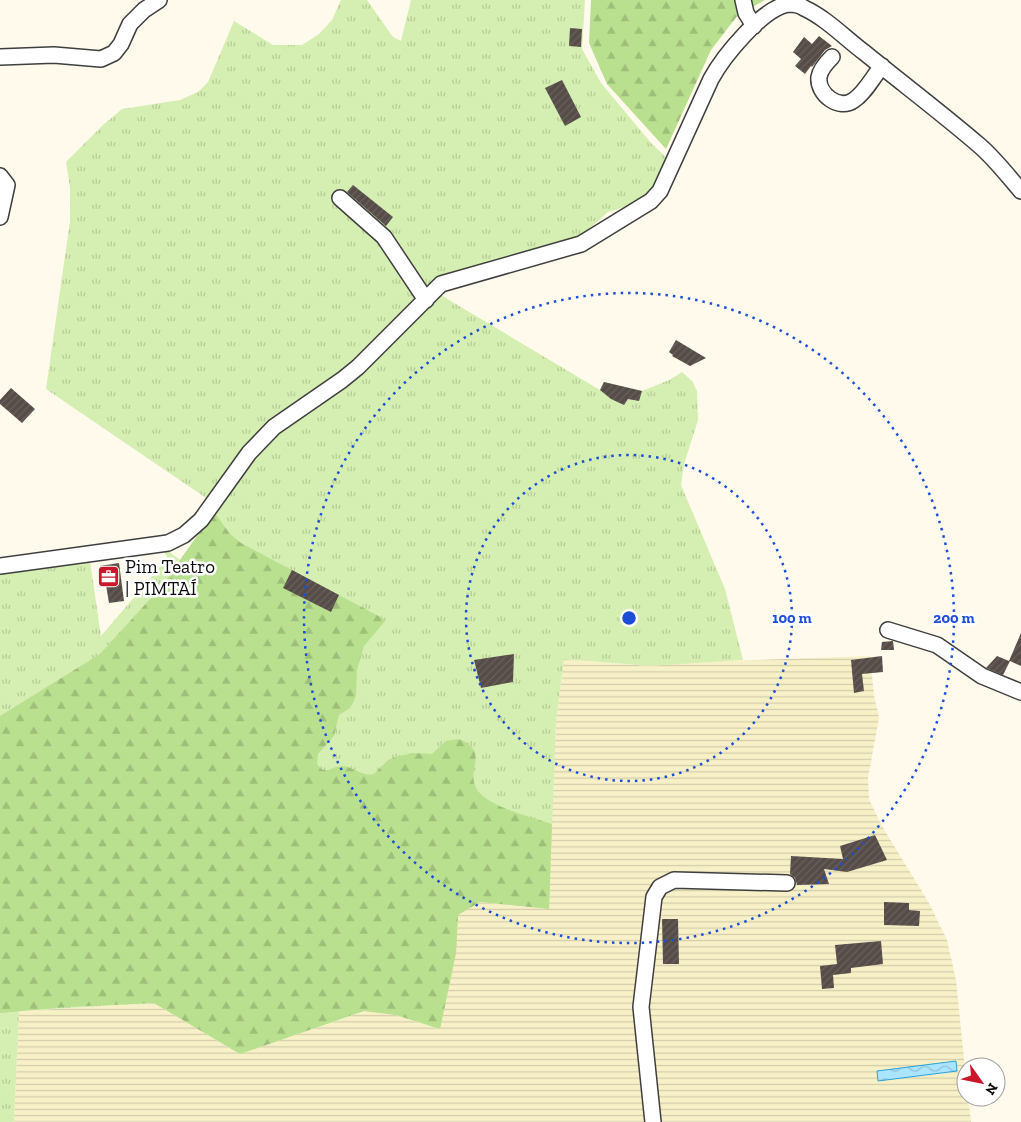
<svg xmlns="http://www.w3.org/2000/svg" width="1021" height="1122" viewBox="0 0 1021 1122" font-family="'Zilla Slab',serif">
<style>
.farmland{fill:url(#farmland-rules)}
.grass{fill:url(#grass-tufts);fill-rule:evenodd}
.forest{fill:url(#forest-firs)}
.water{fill:url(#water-waves);stroke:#29a1dc}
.building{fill:url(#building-hatch)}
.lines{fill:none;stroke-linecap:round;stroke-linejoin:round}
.minor-casing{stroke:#3f3f3f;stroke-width:18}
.minor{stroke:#fff;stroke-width:15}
.ring{fill:none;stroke:#1d4ed8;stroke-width:2.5;stroke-dasharray:2.5 5}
.labels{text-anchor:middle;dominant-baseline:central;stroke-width:5;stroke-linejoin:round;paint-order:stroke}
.poi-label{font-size:19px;fill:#0c0c0c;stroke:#fff;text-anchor:start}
.centre{fill:#1d4ed8;stroke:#fff;stroke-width:2.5}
.ring-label{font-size:15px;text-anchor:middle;font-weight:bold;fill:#1d4ed8;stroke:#fff;stroke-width:5;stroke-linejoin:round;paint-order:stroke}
</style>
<defs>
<pattern id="farmland-rules" width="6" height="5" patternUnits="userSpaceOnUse" patternTransform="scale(1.25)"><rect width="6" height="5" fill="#f8f1c8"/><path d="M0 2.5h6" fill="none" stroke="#d3cdab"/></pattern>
<pattern id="grass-tufts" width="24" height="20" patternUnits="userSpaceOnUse" patternTransform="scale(1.25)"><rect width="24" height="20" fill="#d5eeb1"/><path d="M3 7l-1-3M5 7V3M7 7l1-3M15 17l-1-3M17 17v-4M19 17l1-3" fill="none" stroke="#b6cb97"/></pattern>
<pattern id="forest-firs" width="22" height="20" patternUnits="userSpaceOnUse" patternTransform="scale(1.25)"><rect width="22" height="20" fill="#b9e08e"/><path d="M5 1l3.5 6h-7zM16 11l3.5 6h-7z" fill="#9ebf79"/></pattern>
<pattern id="water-waves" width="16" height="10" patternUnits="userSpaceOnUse" patternTransform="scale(1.25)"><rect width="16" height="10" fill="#aae4fd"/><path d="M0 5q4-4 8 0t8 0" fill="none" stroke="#91c2d8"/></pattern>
<pattern id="building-hatch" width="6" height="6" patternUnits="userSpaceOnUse" patternTransform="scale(1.25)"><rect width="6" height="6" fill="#564c48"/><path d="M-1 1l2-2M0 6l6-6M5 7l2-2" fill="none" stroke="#69615e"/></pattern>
</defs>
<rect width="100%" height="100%" fill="#fffaec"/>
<path class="farmland" d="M870,656l4,39 5,23 -11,60 1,21 13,27 47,77 18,37 9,40 10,99v18h2l3,25h-957l5,-111 135,-8 86,51 125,-43 31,4 43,14 19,-114 22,-13 68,7 8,-187 8,-63 85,7 50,-4z"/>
<path class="grass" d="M341,0h26l26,37 8,4 10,-41h174l-3,49 19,34 50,60 19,18 -14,26 -25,18 -23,7 -31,28 -158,57 -46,49 -58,49 -106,105 -163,-111 24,-168v-33l-4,-26 37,-37 19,-16 58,-9 18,-8 10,-10 26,-61 39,24h29l17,-11 13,-14z
M439,294l161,96 4,-8 38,9 27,-11 13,-8 10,9 5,10 1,29 -14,44 -3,21 44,104 18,71 -94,6 -85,-7 -8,63 -7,187 -69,-7 -22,13 -2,38 -16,76 -44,-14 -32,-4 -124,43 -86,-51 -135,8 -5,111h-14v-551l167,-21 13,10 66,-92 27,-31zM163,551l4,5 -1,4 -65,76 -11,-75z"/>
<path class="forest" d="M591,0h174l-27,15 -27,35 -45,99 -59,-65 -18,-41z
M214,512l16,22 11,9 145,77 -22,26 -7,24 -1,25 -2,6 -4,7 -11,7 -5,21 -16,18 -1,10c9,13 13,2 26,2 11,1 18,11 31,8l14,-14 8,-3 16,-4 20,1 14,-13 13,-2c33,13 4,32 19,52 12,16 55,27 74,33l-3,85 -69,-7 -22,13 -2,38 -16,76 -44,-14 -32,-4 -124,43 -86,-51 -87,4 -67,6v-297l100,-62 61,-67z"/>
<path class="water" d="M956,1061l1,10 -79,10 -1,-10z"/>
<path class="building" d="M570,28l12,1 -1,18 -12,-1z
M819,36l13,10 -7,4 -13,17 -1,-1 -6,8 -10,-8 6,-7 -8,-7 11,-15 8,7z
M562,80l19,37 -16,9 -20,-38z
M353,185l40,32 -7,9 -39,-34z
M676,340l30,18 -16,8 -18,-10 1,-1 -4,-3z
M604,382l38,9 -3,10 -11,-2 -4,6 -13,-6 -11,-9z
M11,388l24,21 -13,14 -22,-19v-4z
M119,563l5,38 -15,2 -4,-24 -3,1 -2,-14z
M292,570l47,25 -8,17 -48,-24z
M1021,633v33l-11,-5 -7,14 -17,-7 11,-12 12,5z
M893,641l1,9h-13l1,-8z
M514,654l-1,28 -32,6 -7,-28z
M882,656l1,16 -21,2 2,17 -10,2 -3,-33z
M875,835l12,25 -40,12 -23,-3 5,15 -32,1 -2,-7 -5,-4 1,-18 52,3 -3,-13z
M884,902l25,1v7l11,1 -1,15 -35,-1z
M662,919h16l1,45h-16z
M881,941l2,23 -32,4v5l-18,2 1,13 -12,1 -2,-23 17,-2 -2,-19z"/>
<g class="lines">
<defs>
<path id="minor" d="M743,0l3,13 8,13
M0,57l54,-2 47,4 13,-6 7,-9 9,-20 14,-14 15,-10
M832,57c-5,5 -12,13 -13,20 -2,17 20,34 35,23 11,-7 19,-23 28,-34
M0,176l7,9 -7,32
M340,198l44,39 42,63
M0,566l168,-23 16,-8 17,-15 48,-67 25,-26 68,-47 16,-13 83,-83 140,-40 70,-43 9,-10 51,-112c12,-22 52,-72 78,-75 5,0 11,1 15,4 22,10 41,30 61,45 38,31 78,61 115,93 15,13 28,30 41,45
M888,630l49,15 45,31 39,16
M653,1122l-12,-115 13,-110 6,-10 14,-7 113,3"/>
</defs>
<use href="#minor" class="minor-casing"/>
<use href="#minor" class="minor"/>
</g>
<g class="ring">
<circle cx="629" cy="618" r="163"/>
<circle cx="629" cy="618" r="325"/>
</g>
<defs>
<symbol id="office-square" viewBox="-11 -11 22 22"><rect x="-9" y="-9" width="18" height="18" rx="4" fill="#cb162b" stroke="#fff"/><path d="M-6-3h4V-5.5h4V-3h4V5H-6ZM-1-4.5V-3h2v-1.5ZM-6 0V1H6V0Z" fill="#fff"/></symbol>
</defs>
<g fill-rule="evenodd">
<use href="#office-square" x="96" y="564" width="25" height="25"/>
</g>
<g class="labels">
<g class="poi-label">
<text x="125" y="566">Pim Teatro<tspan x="125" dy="22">| PIMTAÍ</tspan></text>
</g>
</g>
<circle cx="629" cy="618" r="8" class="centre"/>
<g class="ring-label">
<text x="792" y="623">100 m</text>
<text x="954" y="623">200 m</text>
</g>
<g transform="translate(981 1082) rotate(123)"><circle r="24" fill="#ffffff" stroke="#9e9e9e"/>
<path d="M0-4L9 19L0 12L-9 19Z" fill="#cb162b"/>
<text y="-8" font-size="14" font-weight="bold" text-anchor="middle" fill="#0c0c0c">N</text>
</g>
</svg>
